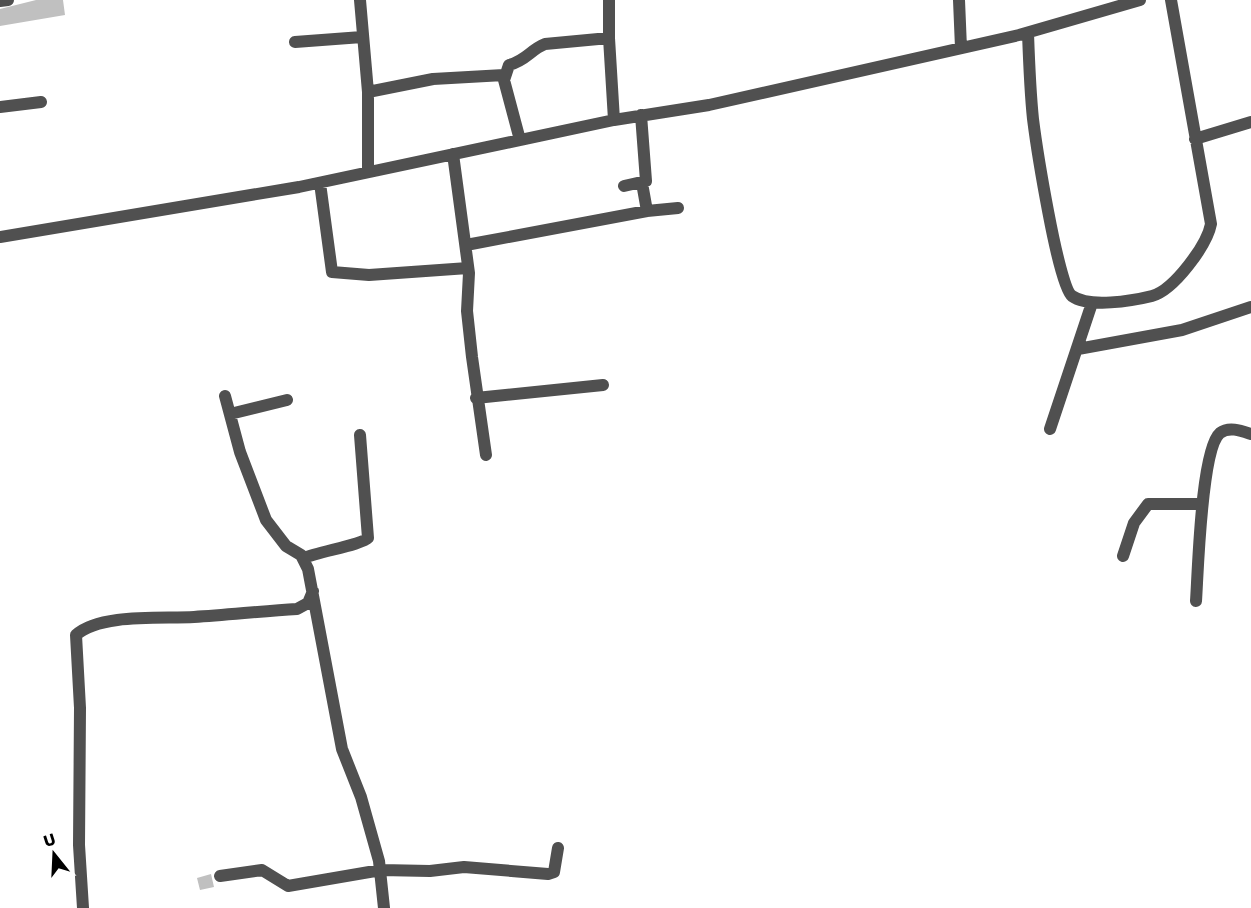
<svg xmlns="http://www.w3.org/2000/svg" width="1251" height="908" viewBox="0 0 1251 908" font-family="Rubik,sans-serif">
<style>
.building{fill:#c0c0c0}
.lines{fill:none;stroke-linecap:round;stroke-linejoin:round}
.minor{stroke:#505050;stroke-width:12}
</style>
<rect width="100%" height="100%" fill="#fff"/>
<path class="building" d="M36,0h27l2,15 -65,11v-17z
M211,874l3,13 -14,3 -3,-12z"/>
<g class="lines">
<path class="minor" d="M360,0l8,92v80
M609,0v38l5,82
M959,0l2,48
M0,1l8,-1
M1028,33c1,28 2,57 5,86 3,24 25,167 39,177 17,12 60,5 80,0 22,-6 55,-51 59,-72l-40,-224
M295,42l67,-5
M368,92l65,-13 71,-4
M0,107l41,-5
M1195,139l56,-17
M520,140l-16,-60 5,-15c18,-5 21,-15 36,-21l64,-6
M453,154l16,119 -2,38 5,46 14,98
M320,183l12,89 37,3 99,-7
M624,186l22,-5 -5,-66
M647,211l31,-3
M0,237l299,-50 315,-67 95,-15 310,-70 121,-35
M466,245l181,-34 -5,-28
M1078,349l104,-19 69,-23
M225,396l15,56 26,68 20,26 15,9 7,14 34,180 19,48 18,64 5,47
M476,398l127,-13
M230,414l57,-14
M1050,429l42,-126
M1123,556l11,-33 14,-19h53
M304,558c14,-6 59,-14 64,-20l-8,-103
M1196,601c2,-28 5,-152 24,-168 9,-7 22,-2 31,1
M220,876l42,-6 26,16 93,-16 49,1 34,-4 84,7 6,-2 4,-24
M83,908l-4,-63 1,-137 -4,-73c24,-22 87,-16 118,-18 34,-2 68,-6 103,-8l11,-6 5,-12"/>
</g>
<g transform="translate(54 854) rotate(342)" stroke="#ffffff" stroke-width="4.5" paint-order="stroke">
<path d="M0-4.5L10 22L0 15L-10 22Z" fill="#000000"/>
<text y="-9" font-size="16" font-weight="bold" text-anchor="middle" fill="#000000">U</text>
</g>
</svg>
